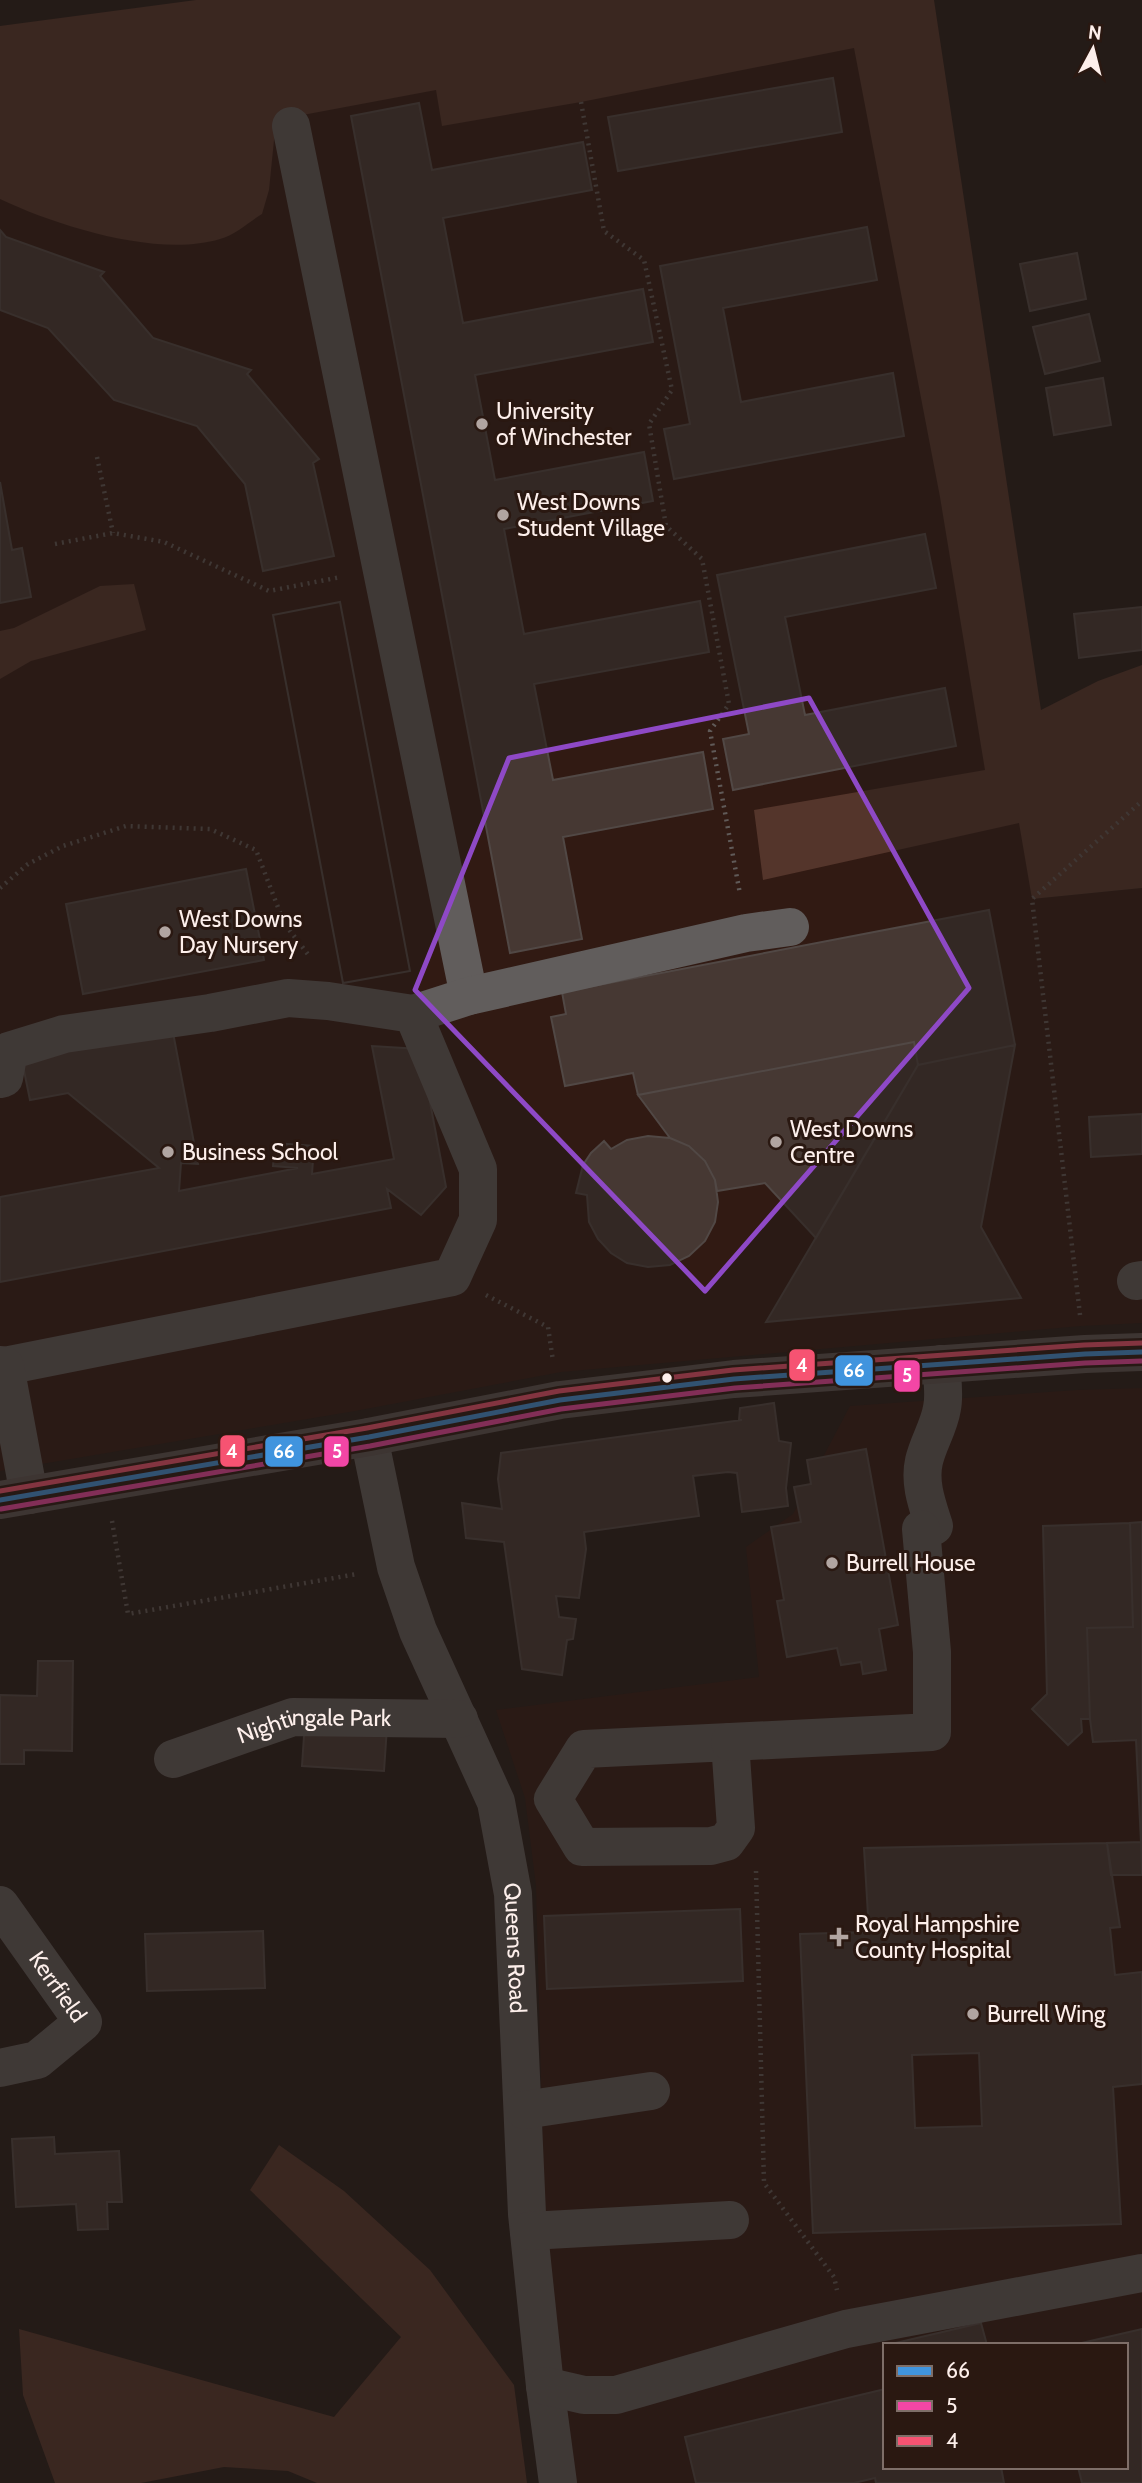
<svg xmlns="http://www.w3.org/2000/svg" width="1142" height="2483" viewBox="0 0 1142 2483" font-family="Cabin,sans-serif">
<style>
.built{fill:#311a13;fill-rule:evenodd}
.green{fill:#54352b}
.building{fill:#463833;stroke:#514845;stroke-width:2;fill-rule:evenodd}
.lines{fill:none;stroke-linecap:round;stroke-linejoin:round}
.path{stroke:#605a58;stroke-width:4.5;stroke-dasharray:2 5;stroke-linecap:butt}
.minor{stroke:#615d5c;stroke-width:38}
.major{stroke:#5b5452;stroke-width:38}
.bus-1-casing{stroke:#2a1811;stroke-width:10}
.bus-2-casing{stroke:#2a1811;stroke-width:10}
.bus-3-casing{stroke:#2a1811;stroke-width:10}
.bus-1{stroke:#4094de;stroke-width:5}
.bus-2{stroke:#f346a5;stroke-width:5}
.bus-3{stroke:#f65372;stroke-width:5}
.marked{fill:none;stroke:#8e49c6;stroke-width:5;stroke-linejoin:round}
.poi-dot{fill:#b1a5a1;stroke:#2a1811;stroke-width:2.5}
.bus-dot{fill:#fdefeb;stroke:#2a1811;stroke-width:2.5}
.labels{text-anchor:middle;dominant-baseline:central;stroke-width:6;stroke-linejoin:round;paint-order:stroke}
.poi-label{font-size:23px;fill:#fdefeb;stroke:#2a1811;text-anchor:start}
.street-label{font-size:23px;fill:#fdefeb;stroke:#2a1811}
.line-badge{stroke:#2a1811;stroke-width:2.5}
.badge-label{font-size:19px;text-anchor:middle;font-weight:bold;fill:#fff}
</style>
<rect width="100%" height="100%" fill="#241b17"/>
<path class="built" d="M905,0l127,899 110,-11v435l-61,3 -520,46 -206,39 -355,60v-1371z
M1142,1388v1095h-567l-10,-68 -21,-216 -8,-313 -11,-88 -29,-88 263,-33 -13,-130 47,-33 57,-108 227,-16zM885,2345h241v122h-241z"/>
<path class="green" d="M196,0h738l107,710 57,-29 44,-16v223l-110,11 -13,-76 -256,57 -9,-70 231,-40 -45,-273 -86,-449 -273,54 -139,24 -6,-36 -160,30 -7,70 -7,24c-13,8 -27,21 -42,25 -62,19 -163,-13 -220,-40v-173z
M134,584l12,46 -115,31 -31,18v-48l14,-3 86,-42z
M279,2145l65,46 86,79 84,115 13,98h-210l-29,-12 -64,-4 -83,16h-86l-32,-88 -4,-66 315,88 67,-80 -151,-147z"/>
<path class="building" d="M833,78l9,54 -224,39 -10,-54z
M419,103l13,67 151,-28 9,48 -149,28 20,105 180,-34 10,53 -178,33 20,105 149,-28 9,49 -149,28 20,105 176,-33 9,51 -175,32 19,96 150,-28 10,57 -150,28 19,102 -72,14 -159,-837z
M867,227l10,53 -154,28 18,94 152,-29 11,63 -230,43 -10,-50 26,-5 -30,-158z
M0,230l6,7 98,35 -4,4 53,62 98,32 -4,4 72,85 -6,4 21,93 -71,15 -18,-87 -48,-58 -83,-26 -66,-72 -48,-18z
M1077,253l9,46 -56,12 -10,-47z
M1089,314l11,47 -55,13 -12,-47z
M1103,378l8,47 -57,10 -8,-47z
M0,482l12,68 10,-2 9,49 -31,6z
M925,534l11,54 -151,29 20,98 140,-27 11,58 -223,44 -10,-51 26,-5 -32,-159z
M340,602l70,369 -67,12 -70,-368z
M340,602l70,369 -67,12 -70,-368z
M1142,607v43l-63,8 -5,-44z
M246,869l18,91 -181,34 -17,-90z
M989,910l26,135 -97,20 -4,-23 -276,53 -5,-22 -68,13 -14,-69 15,-3 -4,-22z
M171,1022l27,142 -17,-1 -2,28 119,-23 -25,-2 2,-23 39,3 -2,28 82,-15 -22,-113 48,3 26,138 -25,28 -34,-26 4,19 -391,74v-85l159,-29 -91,-75 -38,7 -10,-49z
M914,1042l4,23 -102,173 -51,-55 -48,8 -2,-11 -10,-19 -16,-15 -19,-8 -32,-43z
M1015,1045l-34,182 40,71 -255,24 152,-257z
M1142,1114v40l-51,3 -2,-40z
M648,1136l22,2 19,8 16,15 10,19 3,22 -3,20 -10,19 -16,15 -19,9 -22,2 -21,-4 -16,-10 -13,-14 -9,-17 -2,-27 -11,-2 7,-28 8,-12 13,-12 7,8 16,-9z
M774,1403l5,38 12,2 -5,45 2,18 -46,6 -5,-39 -9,-1 -35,4 6,40 -115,16 2,17 -7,49 -23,-2 3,21 17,2 -3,20 -6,1 -5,35 -40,-6 -18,-127 -38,-4 -4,-35 40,6 -4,-30 3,-26 241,-33h-3l1,-12z
M866,1449l32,176 -19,4 7,41 -23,4 -2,-12 -20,3 -4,-17 -50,9 -10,-56 7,-1 -13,-73 30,-5 -7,-35 17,-3 -4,-24z
M1142,1522v320h-1l-5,-102 -43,2 -3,-23 -3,-91 46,-1 -3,-104z
M1130,1523l3,104 -46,1 3,91h-9l1,13 -14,13 -36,-36 15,-15 -4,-168z
M38,1661h35l-1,90 -48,-1v14h-24v-69l37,1z
M305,1721l82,6 -3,44 -82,-5z
M1141,1842l1,33h-31l-4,-32z
M1107,1843l13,84 -10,1 5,47 27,-3v112l-29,3 8,137 -308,9 -13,-299 69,-2 -5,-84zM979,2053l3,73 -67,2 -3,-73z
M740,1909l3,72 -196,8 -3,-73z
M263,1931l2,57 -118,3 -2,-57z
M54,2137l1,17 64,-3 3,51h-15l1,27 -30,1 -2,-26 -60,3 -4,-68z
M981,2323l6,22h-96v-1z
M1142,2329v154h-60l-4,-16h48v-122h-53z
M885,2389v78h116l3,16h-128l-1,-5 -21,5h-158l-11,-46z"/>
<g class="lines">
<path class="path" d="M581,102l23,129 40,29 28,130 -23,34 17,102 36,33 27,145 -19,27 30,163
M97,457l16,76
M55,544l58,-11 51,9 105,49 72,-14
M0,888l28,-24 35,-18 63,-20 84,3 46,21 28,73 26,34
M486,1295l62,32 5,34
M1080,1315l-48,-416 110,-98
M112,1521l16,93 229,-40
M756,1871l8,312 70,94 3,13"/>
<g class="minor">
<path d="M291,126l178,870"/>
<path d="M413,1014l56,-18 277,-63 44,-6"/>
<path d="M0,1079l4,-1 5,-27 55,-17 146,-21 78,-15 40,3 85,13 65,155v51l-26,57 -447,89 -5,-1"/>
<path d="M1136,1281l6,-1"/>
<path d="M5,1366l24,129"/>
<path id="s1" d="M369,1437l27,130 22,64 78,171 17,92 14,320 18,172 13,97"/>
<path d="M934,1526c-7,-22 -15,-43 -10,-65 4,-18 15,-34 18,-53 3,-14 0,-30 -1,-44"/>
<path d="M730,1742l6,86 -10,14 -15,4 -129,1 -29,-48 31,-50z"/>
<path d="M730,1742l202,-10v-80l-11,-123"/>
<path id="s2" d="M173,1759l120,-42 166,2"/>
<path id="s3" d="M0,1905l83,117 -46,38 -37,8"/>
<path d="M524,2110l127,-19"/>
<path d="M529,2231l201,-11"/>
<path d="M545,2386l39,9h32l230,-66 296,-56"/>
</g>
<path class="major" d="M0,1500l369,-63 191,-37 174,-21 351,-25 57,-2"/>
<defs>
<path id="bus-1" d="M0,1500l369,-63 191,-37 174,-21 351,-25 57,-2"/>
<path id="bus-2" d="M1,1509l369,-63 191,-37 174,-21 350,-25 57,-2"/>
<path id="bus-3" d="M0,1491l367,-63 192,-37 174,-21 351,-25 58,-2"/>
</defs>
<use href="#bus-1" class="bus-1-casing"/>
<use href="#bus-2" class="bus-2-casing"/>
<use href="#bus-3" class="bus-3-casing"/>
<use href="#bus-1" class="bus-1"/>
<use href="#bus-2" class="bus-2"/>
<use href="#bus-3" class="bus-3"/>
</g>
<path d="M0 0H1142V2483H0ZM809,698l160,290 -264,303 -290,-301 94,-232z" fill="#241b17" fill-opacity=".55" fill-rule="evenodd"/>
<path class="marked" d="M809,698l160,290 -264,303 -290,-301 94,-232z"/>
<g class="poi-dot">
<circle cx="482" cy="424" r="7"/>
<circle cx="503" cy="515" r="7"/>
<circle cx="165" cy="932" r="7"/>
<circle cx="776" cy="1142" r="7"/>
<circle cx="168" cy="1152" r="7"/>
<circle cx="832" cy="1563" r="7"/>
<path d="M835.5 1926.5h7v7h7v7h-7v7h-7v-7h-7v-7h7z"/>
<circle cx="973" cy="2014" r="7"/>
</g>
<circle class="bus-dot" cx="667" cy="1378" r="6"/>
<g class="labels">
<g class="poi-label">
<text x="496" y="411">University<tspan x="496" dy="26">of Winchester</tspan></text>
<text x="517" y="502">West Downs<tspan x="517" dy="26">Student Village</tspan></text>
<text x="179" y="919">West Downs<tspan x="179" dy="26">Day Nursery</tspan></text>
<text x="790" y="1129">West Downs<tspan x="790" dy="26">Centre</tspan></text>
<text x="182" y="1152">Business School</text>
<text x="846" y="1563">Burrell House</text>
<text x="855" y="1924">Royal Hampshire<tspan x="855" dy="26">County Hospital</tspan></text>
<text x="987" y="2014">Burrell Wing</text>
</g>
<g class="street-label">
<text stroke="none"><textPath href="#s2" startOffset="147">Nightingale Park</textPath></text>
<text stroke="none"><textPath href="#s1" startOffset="536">Queens Road</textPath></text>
<text stroke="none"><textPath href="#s3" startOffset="100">Kerrfield</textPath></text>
</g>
</g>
<g class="line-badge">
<rect x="788" y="1348" width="28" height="34" rx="7" fill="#f65372"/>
<rect x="834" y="1354" width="40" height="33" rx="7" fill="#4094de"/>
<rect x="893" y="1359" width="28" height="34" rx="7" fill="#f346a5"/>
<rect x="219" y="1434" width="27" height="34" rx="7" fill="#f65372"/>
<rect x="264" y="1435" width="40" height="33" rx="7" fill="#4094de"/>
<rect x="323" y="1435" width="27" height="33" rx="7" fill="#f346a5"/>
</g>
<g class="badge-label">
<text x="802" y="1372">4</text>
<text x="854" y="1377">66</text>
<text x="907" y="1382">5</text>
<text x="232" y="1458">4</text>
<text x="284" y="1458">66</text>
<text x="337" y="1458">5</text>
</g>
<rect x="883" y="2343" width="245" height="126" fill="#2a1811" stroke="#7e6e68" stroke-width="2"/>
<rect x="897" y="2366" width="35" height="10" fill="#4094de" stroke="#7e6e68" stroke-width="2"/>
<text x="946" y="2378" font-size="21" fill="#fdefeb">66</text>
<rect x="897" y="2401" width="35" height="10" fill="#f346a5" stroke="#7e6e68" stroke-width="2"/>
<text x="946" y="2413" font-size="21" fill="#fdefeb">5</text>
<rect x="897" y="2436" width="35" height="10" fill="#f65372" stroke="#7e6e68" stroke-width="2"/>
<text x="946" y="2448" font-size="21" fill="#fdefeb">4</text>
<g transform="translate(1093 49) rotate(7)" stroke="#2a1811" stroke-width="5" paint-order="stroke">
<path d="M0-5L12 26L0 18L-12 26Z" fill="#fdefeb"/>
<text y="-10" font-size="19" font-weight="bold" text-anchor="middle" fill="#fdefeb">N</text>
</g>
</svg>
